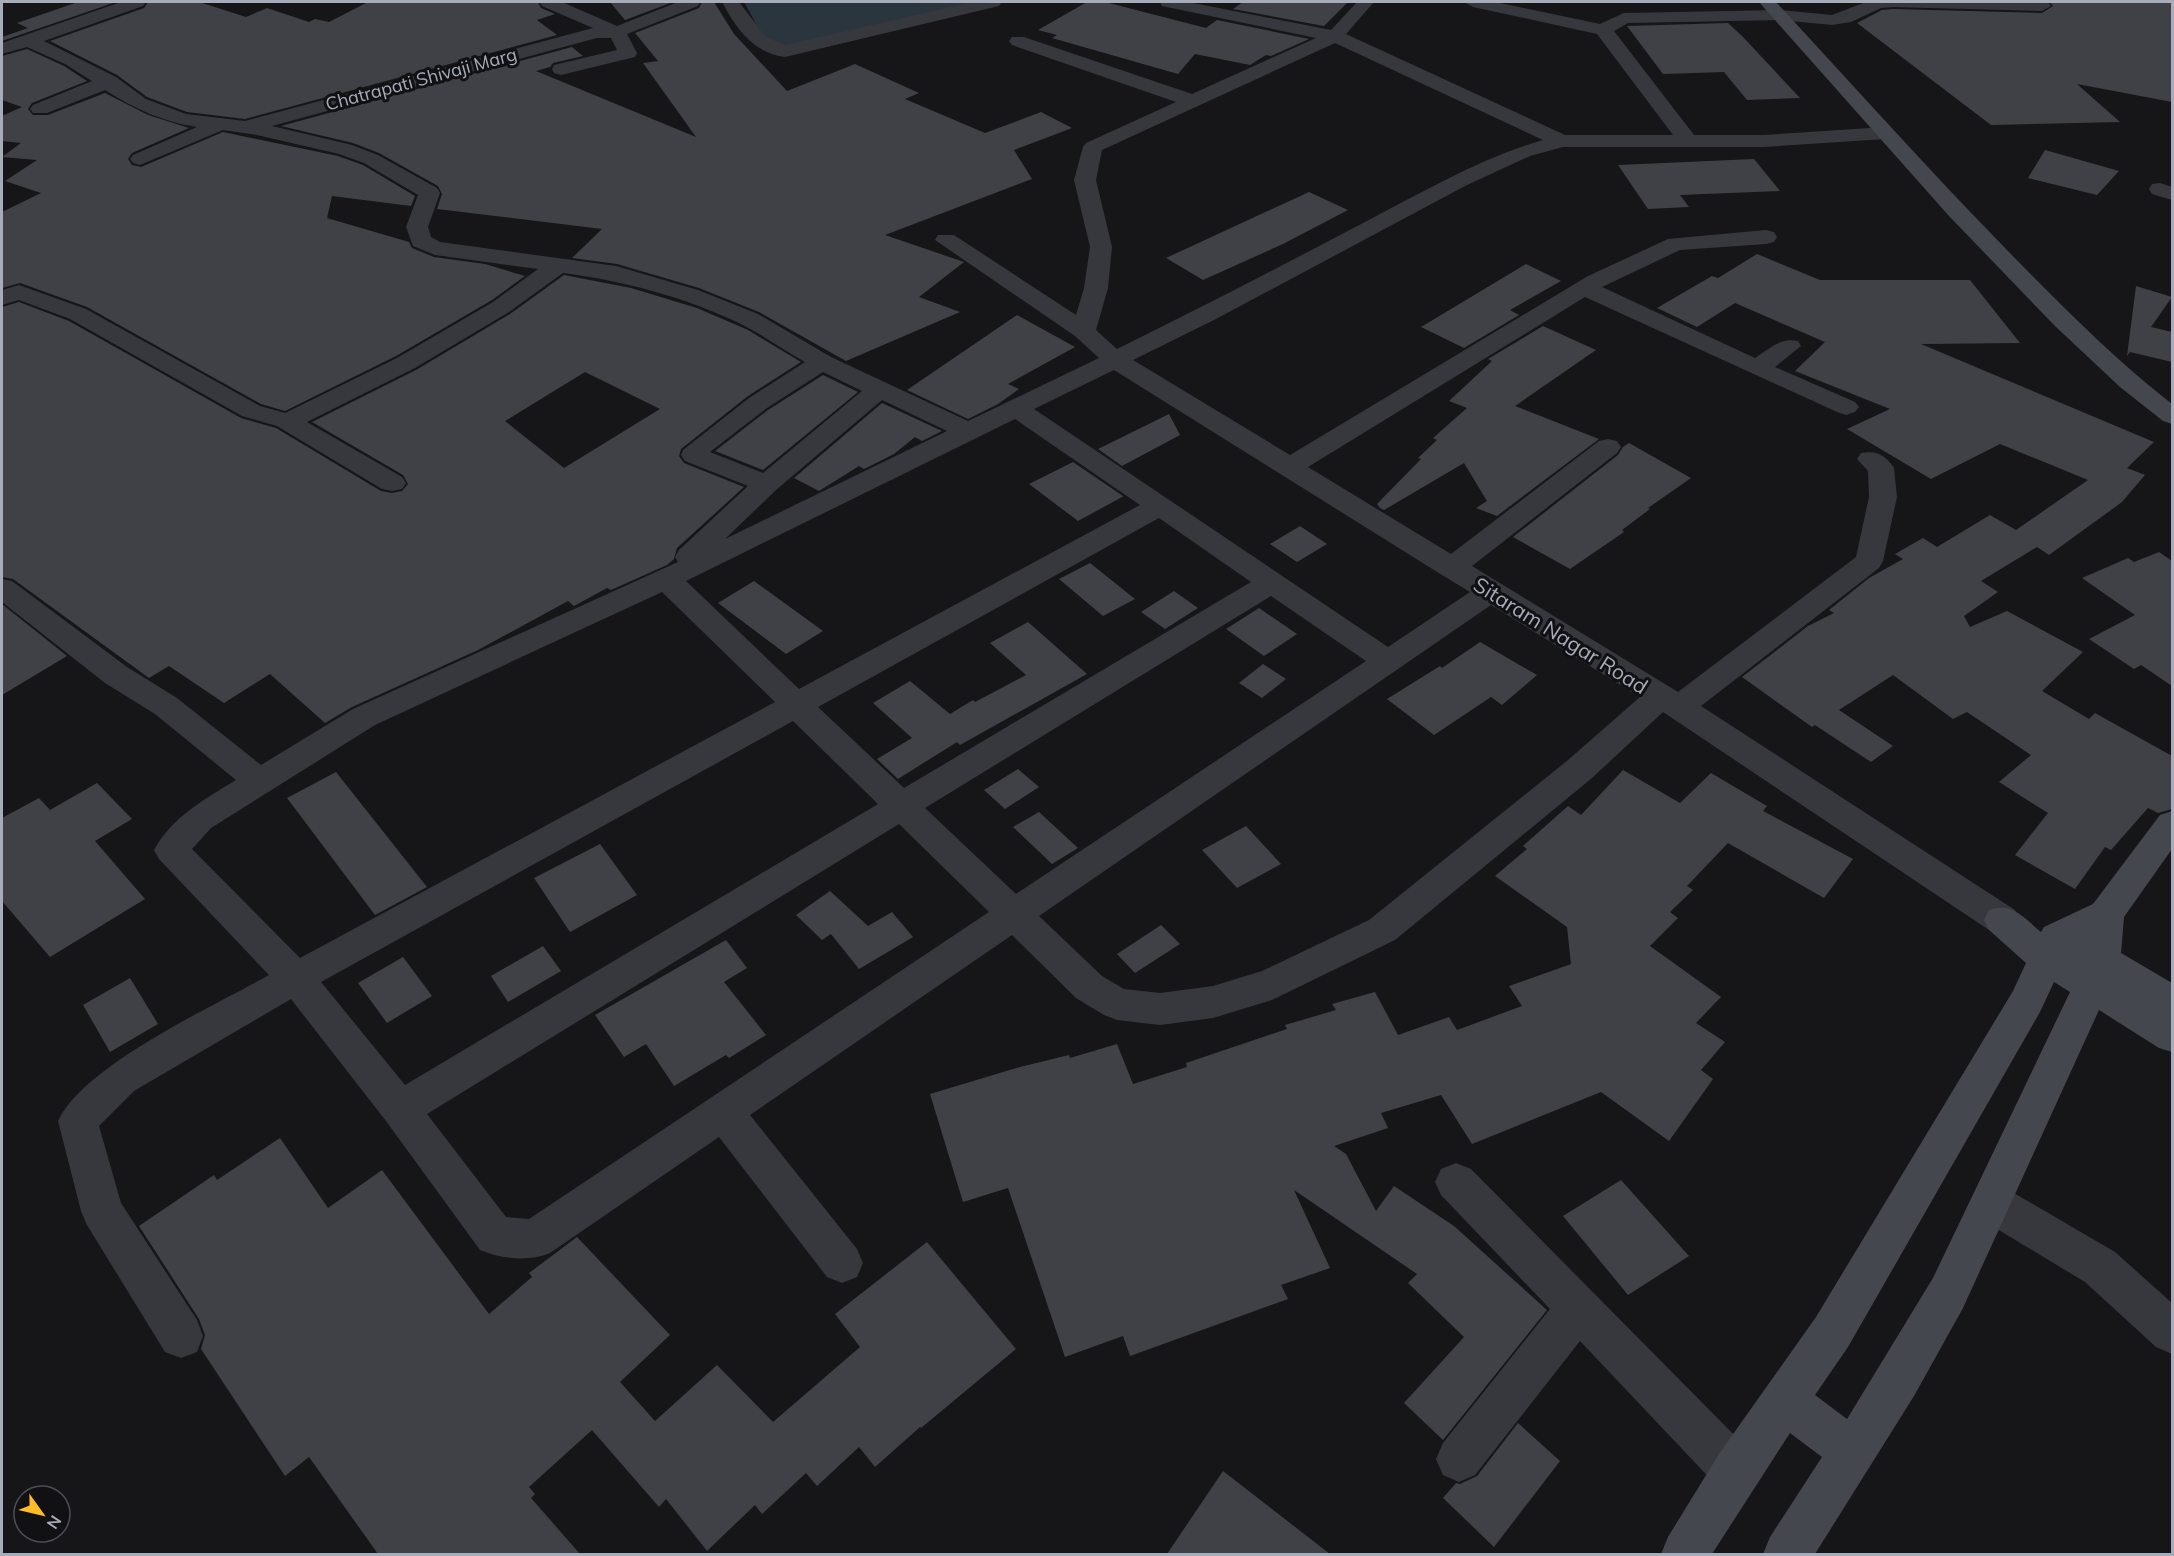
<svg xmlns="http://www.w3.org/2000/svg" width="2174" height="1556" viewBox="0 0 2174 1556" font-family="Mulish,sans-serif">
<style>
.water{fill:#2b353e}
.building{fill:#404146;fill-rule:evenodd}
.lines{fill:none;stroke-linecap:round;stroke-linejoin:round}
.street{fill:#37383e;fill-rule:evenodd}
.secondary{fill:#45474e;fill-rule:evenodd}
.labels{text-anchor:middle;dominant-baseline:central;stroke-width:6;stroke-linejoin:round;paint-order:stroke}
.far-street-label{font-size:18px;fill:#a7acba;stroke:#111114}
.street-label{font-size:21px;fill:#a7acba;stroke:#111114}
</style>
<rect width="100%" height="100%" fill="#161619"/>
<path class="water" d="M744,2h248l-203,45 -22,-3z"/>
<path class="building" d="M78,2h38l-114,39v-4l26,-9 -11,-5z
M148,2h51l47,15 21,-9 42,14 6,-3 14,3 39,-20h170l3,6 14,6 -18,6 20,15 -312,84 -58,-7 -40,-15 -30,-22 -67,-34 94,-33z
M610,2h63l-48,18z
M702,2h12l20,32 53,57 68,-27 64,29 -14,6 80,34 56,-21 31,16 -58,22 18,29 -147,56 79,27 -45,35 41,15 -114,49 -87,-49 -60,-24 -82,-24 -45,-6 30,-29 -165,-20 5,-15 -4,-8 -59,-33 -26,-10 -72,-17 291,-79 11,9 -30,7 -3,4 -14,4 160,66 -53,-74 15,-2 -23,-28 64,-25z
M1087,2h18l101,26 11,-8 92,19 -38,17 -5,-1 -16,10 -55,-11 -17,20 -126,-36 5,-3 -19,-5z
M1243,2h105l-24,24 -91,-17z
M2050,2h122v100l-95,-18 43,38 -129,3 -134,-102 25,-13 11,-1 149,4 11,-7z
M1728,23l15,14 57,61 -53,2 -23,-28 -61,2 -36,-48z
M27,49l37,17 23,15 -55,22 -4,6 5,6h15l57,-22 43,22 41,13 -57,25 -4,6 4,6 9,2 82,-35 115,24 25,9 52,31 -4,10 -79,-10 -5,22 82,24 3,6 22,9 51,7 40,12 -33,24 -96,56 -111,55 -24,-7 -174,-97 -67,-24 -18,5v-76l39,-19 -36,-12 32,-21 -35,-3 19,-14 -19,-2v-25l20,-9 -20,-7v-44z
M2045,150l74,21 -22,24 -69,-17z
M1754,159l26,32 -100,4 9,12 -41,2 -30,-44z
M1309,192l39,18 -65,34 -80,36 -37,-22z
M1757,254l63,26h150l50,63 -99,1 233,98 -27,26 18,7 -23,27 -73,53 -12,-8 -56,34 17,11 -34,24 6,11 37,-16 76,41 -41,39 47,28 6,-6 77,43v53l-14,4 -10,-5 -37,42 -6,-3 -30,42 -60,-34 33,-42 -49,-31 32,-27 -64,-43 -14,7 -60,-44 -54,35 54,36 -22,16 -56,-37 -3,2 -70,-50 66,-51 26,-13 -5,-3 40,-32 34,-19 -8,-5 28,-16 14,9 53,-32 26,15 72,-50 -88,-36 -69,35 -84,-50 43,-20 -95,-38 30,-29 -90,-39 -38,24 -40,-19 55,-32 6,2z
M1526,264l35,17 -51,29 9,5 -55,33 -43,-21z
M564,275l67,13 66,20 51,22 53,32 -53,34 -67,53 -2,7 5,7 60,24 -67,61 -3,11 -7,6 -56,25 -4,-2 -33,18 -6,-5 -90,49 -126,57 -27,16 -55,-49 -46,29 -55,-37 -20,12 -136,-99 -11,-2v-270l17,-5 50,19 172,97 35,10 105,63 11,2 10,-2 6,-7 -5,-9 -91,-53 104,-52 94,-56zM585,372l75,37 -96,59 -59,-47z
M2136,286l36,11 -21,30 21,5v30l-42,-10 -3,4z
M1017,315l58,32 -67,37 11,5 -21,15 -30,15 -61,-29z
M1543,326l53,24 -81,56 84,33 -102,77 -21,-8 11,-7 -23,-38 -80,47 -4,-2 -3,-4 44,-45 -3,-1 19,-18 -4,-2 34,-30 -18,-7 43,-40 -4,-2z
M823,375l35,17 -95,78 -48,-19 53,-41z
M882,403l60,28 -20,10 -7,-4 -21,17 -30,15 -5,-3 -40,25 -25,-13z
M1169,414l11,21 -58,31 -24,-17z
M1629,443l62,35 -43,30 2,1 -28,21 2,2 -54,37 -57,-32 105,-82 5,-8z
M1073,462l50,34h1l-46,25 -49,-37z
M1300,526l27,18 -30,18 -27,-18z
M2159,552l13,9v125l-31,-21 -7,4 -45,-30 46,-24 -53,-37 46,-20 6,4z
M1090,563l45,36 -32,17 -44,-37z
M754,581l69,50 -37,23 -68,-51z
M1174,591l24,17 -33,21 -24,-17z
M2,604l65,52 -65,39z
M1259,608l38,26 -33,22 -38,-27z
M1028,622l59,52 -127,71 -3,-3 -59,37 -21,-20 35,-21 -39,-35 37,-22 40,33 23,-14 2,2 51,-27 -36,-32z
M1480,642l57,33 -35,30 -11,-8 -57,38 -47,-36 53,-33 2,2z
M1263,664l23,15 -24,19 -23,-15z
M1018,769l21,18 -34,22 -21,-19z
M1623,770l57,33 31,-30 56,33 -4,5 90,48 -29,39 -96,-55 -41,43 6,4 -23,22 8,6 -28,28 71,51 -25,26 29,19 -24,28 12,9 -44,62 -68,-49 -129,52 -31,-49 -60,18 7,15 -54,18 12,8 30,57 18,-25 60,40 93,84 -104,130 -39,-37 60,-66 -56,-54 9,-9 -123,-84 36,78 -49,17 7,14 -158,57 -7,-20 -58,21 -57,-169 -45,14 -33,-108 90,-27 49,-12 1,3 47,-14 16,40 54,-17 -1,-4 101,-34 -2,-4 51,-15 -4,-6 43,-12 23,43 51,-18 8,13 65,-24 -13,-20 62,-22 -4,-37 -72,-51 32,-27 -4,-3 45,-40 13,9z
M336,772l91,115 -52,28 -88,-117z
M97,783l35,36 -37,22 50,58 -95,58 -48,-56v-83l37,-20 11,12z
M1039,812l39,36 -26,16 -39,-37z
M1246,826l35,38 -44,24 -35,-38z
M600,844l37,51 -67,37 -36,-54z
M830,891l38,35 24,-14 21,25 -54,32 -28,-35 -9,6 -26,-25z
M1161,925l19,19 -45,29 -18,-19z
M726,940l21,28 -23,14 42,53 -37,23 -3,-3 -52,31 -28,-42 -22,13 -29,-42z
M543,946l18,25 -53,31 -17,-26z
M403,957l29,39 -45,27 -29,-40z
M130,978l28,46 -48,28 -27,-47z
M280,1138l48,70 54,-38 107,144 43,-37 -3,-4 48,-36 93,98 -50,47 35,39 62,-56 56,57 87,-75 -25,-33 92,-72 89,107 -95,79 -1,-1 -45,40 -16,-20 -42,39 -11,-13 -44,41 -7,-9 -48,46 -41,-52 -7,8 -67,-77 -63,57 6,7 -4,4 49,56h-202l-69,-97 -24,19 -84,-127 4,-14 -6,-16 -60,-93 75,-51 3,5z
M1621,1180l68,76 -61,39 -65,-79z
M1518,1423l42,38 -66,86 -51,-49 13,-15 4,1 17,-8z
M1223,1471l107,83h-163z"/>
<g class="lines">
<path class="street" d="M121,2h25l-3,4 -99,35 72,36 30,22 40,15 59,7 348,-93 -51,-22 -2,-4h22l55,24 61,-24h22l-2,4 -71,28 10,19 -2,4 -74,18 -7,-2 -2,-4 2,-4 63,-15 -6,-12h-14l-325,88 80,19 26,10 59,33 3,5 -12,34 3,10 9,5 176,24 82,24 60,24 73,43 137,64 131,-63 -24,-22 -140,-96 3,-5h16l122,80 8,-27 6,-41 -16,-67 9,-33 3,-4 90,-41 -164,-57 -3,-4 3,-4h12l168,57 124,-56 -154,-32 -2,-4h28l143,28 26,-28h17l-28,32 219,101h108l-76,-101 -124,-27 -9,-5h31l105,22 24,-11 156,-3 52,5 34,-13h182l3,4 -9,5 -149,-4 -12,1 -30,14 -19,3 -52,-5 -152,3 -14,8 80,104h70l121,-8 7,2 3,4 -3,4 -7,2 -121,8h-201l-33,9 -65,30 -249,133 -83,41 157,95 298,-179 80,-37 98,-9 8,2 3,5 -3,5 -8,2 -86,6 -78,37 153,71c14,-9 26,-21 43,-17l3,5 -26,21 80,35 4,5 -4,5 -9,3 -9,-3 -252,-115 -277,170 143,87 148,-113 9,-2 9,2 4,6 -4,6 -145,113 206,126 178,-135 13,-60 -1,-26 -11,-12 4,-6c15,-3 25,2 33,15l3,29 -14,64 -4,7 -178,138 314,204 5,10 -5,10 -13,4 -13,-4 -326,-218 -71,66 -197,162 -123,60 -59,18 -53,7 -43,-5 -13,-5 -28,-17 -64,-63 -262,180 107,134 6,14 -6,14 -15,6 -15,-6 -108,-140 -169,116c-22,9 -48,6 -70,-3l-94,-129 -95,-122 -157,92 -35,35 22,77 76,117 6,16 -6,16 -16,6 -16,-6 -78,-127 -6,-14 -23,-90c26,-56 156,-115 211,-146l-110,-116 -5,-9c18,-33 51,-51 82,-70l-81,-66 -50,-31 -103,-81v-23l10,2 115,86 50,31 84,67 92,-56 325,-147 -3,-5 4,-7 69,-64 -63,-25 -4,-6 2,-5 66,-52 56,-36c-21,-12 -42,-27 -64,-38 -56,-27 -117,-43 -178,-51l-54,39 -94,56 -108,54 95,55 4,6 -4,6 -10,2 -10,-2 -105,-63 -35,-10 -172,-97 -51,-19 -17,5v-15l17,-5 67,24 174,97 25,7 112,-55 96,-56 45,-33 -103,-14 -22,-9 -7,-19 12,-32 -54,-32 -25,-9 -82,-19 -34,-5 -83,35 -7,-2 -3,-4 3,-4 64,-28c-34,-5 -64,-19 -92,-37l-58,23h-14l-3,-4 3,-4 59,-24 -27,-17 -38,-17 -25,7v-11zM1335,43l208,97c-62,18 -120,52 -178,82 -82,43 -164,86 -248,127l-21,-19 12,-42 4,-41 -16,-67 6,-30zM1114,370l328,205 28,17 -82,55 -354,-238zM823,372l39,19 -99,82 -53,-21 57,-44zM882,400l65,31 -222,108 51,-49zM1015,419l125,86 -341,184 -113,-108zM1159,518l92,64 -347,206 -86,-81zM662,592l113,110 -475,256 -108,-109 19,-21 164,-103zM1271,596l95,65 -350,233 -91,-86zM1491,605l149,92 -72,63 -199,160 -107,51 -49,15 -53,7 -36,-4 -22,-13 -63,-60zM793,721l85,83 -473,281 -84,-103zM899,824l90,88 -460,307 -23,-2 -79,-103z
M722,2h17l27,35 19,8 188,-43h29l-3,4 -214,51c-32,-4 -49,-29 -63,-55z
M2160,183l12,4v13l-20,-6 -3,-5 3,-5z
M1456,1163l15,6 282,285 6,17 -6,17 -17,6 -17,-6 -139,-147 -105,134 -16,7 -16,-7 -7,-16 7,-16 107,-134 -109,-114 -6,-13 6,-13z
M1992,1184l15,5 108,63 57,51v51l-16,-7 -71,-65 -108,-65 -6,-14 6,-14z"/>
<path class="secondary" d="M1759,2h17c76,82 151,166 230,247 53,54 106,108 166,155v20l-9,-3 -43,-34 -65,-61 -106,-110z
M2172,811v38l-48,68 -3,36 51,30v69l-13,-4 -60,-38 -136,298 -49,88 -99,158h-52l7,-17 52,-80 -32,-24 -78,121h-51l7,-17 51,-83 97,-137 197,-326 13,-28 -37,-33 -5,-10 5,-10c23,-8 35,8 52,22l3,-5 49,-23 67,-89zM2054,982l16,10 -137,286 -86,141 -32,-24 33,-48 192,-335z"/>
</g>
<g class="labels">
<g class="far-street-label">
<text transform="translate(421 79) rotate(-15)">Chatrapati Shivaji Marg</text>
</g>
<g class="street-label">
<text transform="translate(1561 635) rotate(32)">Sitaram Nagar Road</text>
</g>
</g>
<rect width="2174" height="1556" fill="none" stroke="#a7acba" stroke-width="6"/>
<g transform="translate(42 1514) rotate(124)"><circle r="28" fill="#111114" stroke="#4d4f56" stroke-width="1.5"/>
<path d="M0-4.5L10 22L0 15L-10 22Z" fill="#ffbb28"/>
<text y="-9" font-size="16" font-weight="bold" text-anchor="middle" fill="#a7acba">N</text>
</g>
</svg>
